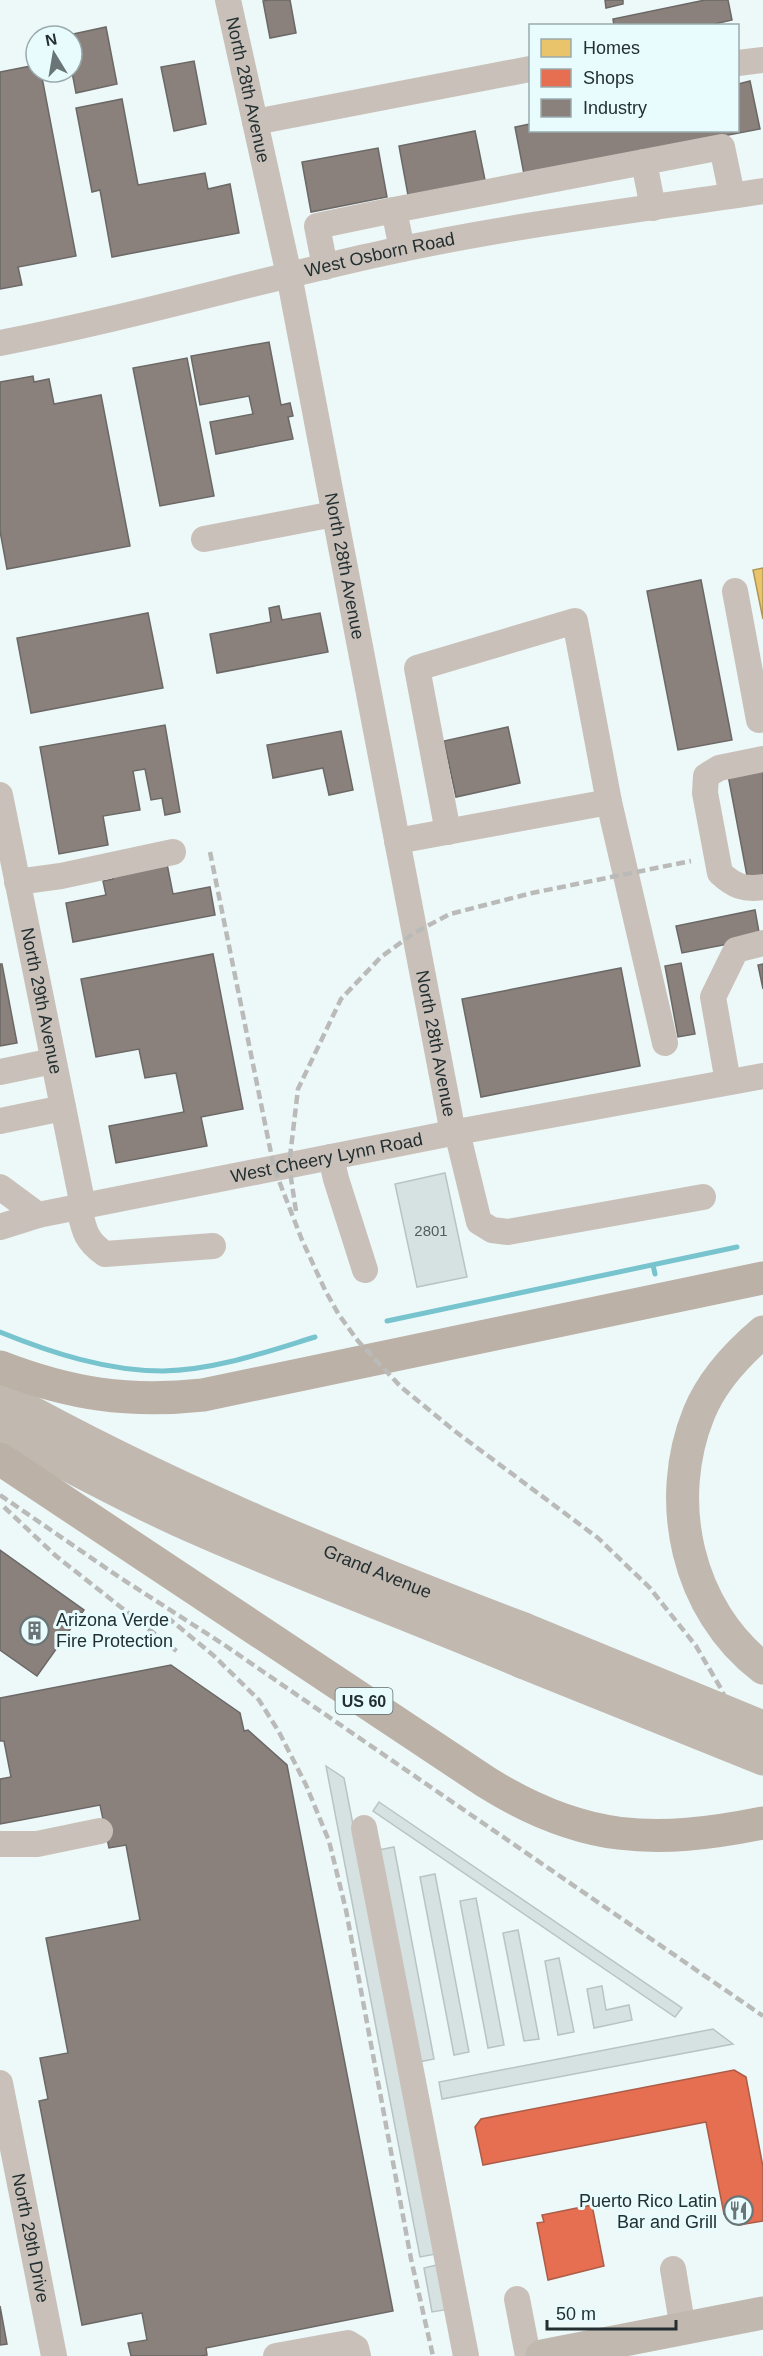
<svg xmlns="http://www.w3.org/2000/svg" width="763" height="2356" viewBox="0 0 763 2356" font-family="Helvetica,sans-serif">
<style>
.homes{fill:#e9c46a;stroke:#ae9759;stroke-width:1.5}
.shops{fill:#e76f51;stroke:#ac5c47;stroke-width:1.5}
.industry{fill:#8a817c;stroke:#6b6866;stroke-width:1.5}
.lines{fill:none;stroke-linecap:round;stroke-linejoin:round}
.stream{stroke:#77c4ce;stroke-width:5}
.building{fill:#d6e1e2;stroke:#b8c3c4;stroke-width:1.5}
.minor{stroke:#c9c1b9;stroke-width:26}
.major{stroke:#c1b8b0;stroke-width:33}
.highway{stroke:#bbb1a7;stroke-width:33}
.rail{stroke:#babbb8;stroke-width:4.5;stroke-dasharray:9 4.5;stroke-linecap:butt}
.major-bridge{stroke:#c1b8b0;stroke-width:33}
.labels{text-anchor:middle;dominant-baseline:central;stroke-width:6;stroke-linejoin:round;paint-order:stroke}
.number-label{font-size:15px;fill:#525d5f}
.shield{fill:#e8fcfe;stroke:#5e6c6e;stroke-width:1.5}
.shield-label{font-size:16px;font-weight:bold;fill:#232f31}
.street-label{font-size:18px;fill:#232f31;stroke:#e8fcfe}
.poi-label{font-size:18px;fill:#232f31;stroke:#e8fcfe;text-anchor:start}
</style>
<rect width="100%" height="100%" fill="#edf8f9"/>
<path class="homes" d="M763,568v51l-10,-49z"/>
<path class="shops" d="M734,2070l12,7 17,90v54l-24,4 -15,-11 -18,-92 -223,43 -8,-38 6,-8z
M592,2205l12,61 -56,14 -11,-57 7,-1 -2,-7z"/>
<path class="industry" d="M270,0h20l6,33 -26,5 -7,-37z
M605,0h18v4l-17,4z
M705,0h23l4,20 -26,6h-92l-1,-7z
M106,27l11,57 -41,9 -4,-21v-36h-8z
M194,61l12,63 -32,7 -13,-64z
M36,65v7h5l35,184 -58,11 4,18 -22,4v-217z
M750,81l10,48 -236,45 -9,-47 15,-3v6h208v-46z
M122,99l16,86 67,-12 3,16 22,-5 9,49 -127,24 -12,-67 -8,2 -16,-84z
M475,131l10,49 -77,15 -9,-49z
M378,148l9,49 -76,15 -9,-50z
M269,342l12,63 9,-2 3,13 -5,1 5,22 -77,15 -6,-32 43,-8 -4,-18 -49,9 -9,-49z
M187,358l27,138 -54,10 -27,-138z
M33,376l1,6 15,-3 5,25 47,-9 29,151 -123,23 -7,-38v-149z
M701,580l31,160 -54,10 -31,-159z
M279,606l3,14 38,-7 8,39 -111,21 -7,-39 61,-12 -2,-14z
M148,613l15,75 -132,25 -14,-75z
M165,725l15,87 -15,3 -3,-17 -11,2 -6,-31 -12,2 7,39 -37,6 5,29 -49,9 -19,-107z
M508,727l12,56 -64,14 -12,-56z
M341,731l12,59 -24,5 -6,-27 -50,10 -6,-33z
M763,769v109l-15,3 -20,-106z
M166,859l7,35 37,-7 5,28 -142,27 -7,-39 40,-8 -3,-14 10,-2 -2,-9z
M755,910l5,28 -78,15 -6,-27z
M213,954l30,155 -42,8 6,29 -91,17 -7,-37 75,-14 -8,-39 -31,5 -6,-29 -43,8 -15,-78z
M681,963l14,71 -17,3 -13,-71z
M0,964h2l15,79 -17,3z
M763,964v25l-5,-24z
M621,968l19,98 -159,31 -19,-98z
M0,1550l84,60 -47,66 -37,-26z
M171,1665l69,48 4,18 4,-1 39,35 106,546 -187,37 1,7 -7,1h-69l-3,-13 19,-3 -5,-27 -60,12 -43,-224 9,-2 -8,-41 28,-5 -22,-115 94,-18 -14,-75 -17,3 -9,-43 -100,19v-45l11,-2 -7,-36h-4v-43z
M0,2306l7,38 -7,1z"/>
<g class="lines">
<path class="stream" d="M653,1265l2,9
M387,1321l350,-74
M0,1332c52,21 107,39 163,39 52,-1 103,-19 152,-34"/>
</g>
<path class="building" d="M445,1173l22,104 -50,10 -22,-103z
M326,1766l18,12 92,476 -16,3z
M379,1802l303,206 -7,9 -302,-206z
M394,1847l40,212 -15,3 -41,-212z
M435,1874l34,178 -15,3 -34,-178z
M476,1898l28,147 -16,3 -28,-147z
M518,1930l21,109 -15,2 -21,-108z
M559,1958l15,74 -16,3 -13,-74z
M602,1986l4,24 23,-5 3,15 -38,8 -7,-39z
M713,2029l20,15 -291,55 -3,-17z
M441,2264l9,45 -18,3 -8,-44z"/>
<g class="lines">
<g class="minor">
<path id="s1" d="M228,0l61,275 164,858"/>
<path d="M738,63l25,-3"/>
<path d="M255,122l275,-53"/>
<path d="M653,208l-9,-46 78,-15 10,48"/>
<path d="M402,249l-8,-39 250,-48"/>
<path d="M325,267l-8,-41 77,-16"/>
<path id="s2" d="M0,343c131,-25 258,-63 388,-91 124,-27 250,-42 375,-61"/>
<path d="M204,539l130,-25"/>
<path d="M735,591l24,129"/>
<path d="M763,759l-44,9 -13,8 -1,17 15,80c14,13 24,17 43,14"/>
<path id="s3" d="M0,795l83,411"/>
<path d="M448,832l-31,-164 158,-47 34,181"/>
<path d="M397,841l212,-39 56,241"/>
<path d="M17,882l44,-6 112,-24"/>
<path d="M0,1072l53,-11"/>
<path d="M728,1082l-15,-85 23,-47 27,-7"/>
<path d="M0,1121l63,-13"/>
<path d="M457,1132l22,90 13,8 16,2 195,-35"/>
<path d="M331,1157l5,22 29,91"/>
<path d="M0,1187l38,28"/>
<path d="M79,1207c5,23 6,33 26,47l108,-8"/>
<path id="s4" d="M0,1227l38,-12 419,-83 306,-56"/>
<path d="M364,1828l102,528"/>
<path d="M0,1844h37l63,-13"/>
<path id="s5" d="M0,2083l54,273"/>
<path d="M673,2269l10,60"/>
<path d="M517,2299l11,57"/>
<path d="M276,2356l72,-13 8,5 2,8"/>
</g>
<g class="major">
<path d="M763,1332c-26,22 -51,49 -64,81 -36,88 -12,197 64,255"/>
<path id="s6" d="M0,1395c168,94 345,166 524,234"/>
<path d="M0,1429c59,31 117,63 178,91 113,51 230,94 344,142"/>
<path d="M542,2356l221,-43"/>
</g>
<path class="highway" d="M0,1367c70,27 128,36 203,28l560,-117
M0,1459l486,323c96,60 168,63 277,41"/>
<path class="rail" d="M210,852l64,316 28,72 23,50 14,25 19,26 43,46 55,45 142,106 51,49 47,59 24,41 43,88
M296,1211l-7,-46 9,-76 43,-90 40,-42 33,-24 36,-19 82,-21 159,-32
M0,1495l119,82 104,67 540,372
M4,1507l52,49 123,97
M167,1617l46,38 46,45 20,32 27,53 23,56 17,69 65,349 22,97"/>
<path class="major-bridge" d="M524,1629l239,98
M522,1662l241,97"/>
</g>
<defs>
<symbol id="building-ring" viewBox="-11 -11 22 22"><circle r="9.5" fill="#e8fcfe" stroke="#6a7577" stroke-width="1.5"/><path d="M-4-6H4V6H1V3H-1V6H-4ZM-2.5-4.3h1.7v1.8h-1.7ZM.8-4.3h1.7v1.8H.8ZM-2.5-1h1.7V.8h-1.7ZM.8-1h1.7V.8H.8Z" fill="#6a7577"/></symbol>
<symbol id="restaurant-ring" viewBox="-11 -11 22 22"><circle r="9.5" fill="#e8fcfe" stroke="#6a7577" stroke-width="1.5"/><path d="M-5-6h1v4h1v-4h1v4h1v-4h1v5L-1.5 .5V6h-2V.5L-5-1ZM5-6V6H3V1.5H1.5Q1.5-4 5-6Z" fill="#6a7577"/></symbol>
</defs>
<g fill-rule="evenodd">
<use href="#building-ring" x="18" y="1614" width="33" height="33"/>
<use href="#restaurant-ring" x="722" y="2194" width="33" height="33"/>
</g>
<g class="labels">
<g class="number-label">
<text x="431" y="1230">2801</text>
</g>
<rect class="shield" x="335.5" y="1688" width="57" height="26" rx="4.5"/>
<g class="shield-label">
<text x="364" y="1701">US 60</text>
</g>
<g class="street-label">
<text stroke="none"><textPath href="#s1" startOffset="92">North 28th Avenue</textPath></text>
<text stroke="none"><textPath href="#s2" startOffset="390">West Osborn Road</textPath></text>
<text stroke="none"><textPath href="#s1" startOffset="578">North 28th Avenue</textPath></text>
<text stroke="none"><textPath href="#s3" startOffset="210">North 29th Avenue</textPath></text>
<text stroke="none"><textPath href="#s1" startOffset="1064">North 28th Avenue</textPath></text>
<text stroke="none"><textPath href="#s4" startOffset="334">West Cheery Lynn Road</textPath></text>
<text stroke="none"><textPath href="#s6" startOffset="417">Grand Avenue</textPath></text>
<text stroke="none"><textPath href="#s5" startOffset="158">North 29th Drive</textPath></text>
</g>
<g class="poi-label">
<text x="56" y="1620">Arizona Verde<tspan x="56" dy="21">Fire Protection</tspan></text>
<text x="717" y="2201" text-anchor="end">Puerto Rico Latin<tspan x="717" dy="21">Bar and Grill</tspan></text>
</g>
</g>
<rect x="529" y="24" width="210" height="108" fill="#e8fcfe" stroke="#99aaac" stroke-width="1.5"/>
<rect x="541" y="39" width="30" height="18" fill="#e9c46a" stroke="#99aaac" stroke-width="1.5"/>
<text x="583" y="54" font-size="18" fill="#232f31">Homes</text>
<rect x="541" y="69" width="30" height="18" fill="#e76f51" stroke="#99aaac" stroke-width="1.5"/>
<text x="583" y="84" font-size="18" fill="#232f31">Shops</text>
<rect x="541" y="99" width="30" height="18" fill="#8a817c" stroke="#99aaac" stroke-width="1.5"/>
<text x="583" y="114" font-size="18" fill="#232f31">Industry</text>
<g transform="translate(54 54) rotate(349)"><circle r="28" fill="#e8fcfe" stroke="#99aaac" stroke-width="1.5"/>
<path d="M0-4.5L10 22L0 15L-10 22Z" fill="#6a7577"/>
<text y="-9" font-size="16" font-weight="bold" text-anchor="middle" fill="#232f31">N</text>
</g>
<path d="M547 2320v9h129v-9" fill="none" stroke="#232f31" stroke-width="3"/>
<text x="556" y="2320" font-size="18" fill="#232f31" stroke="#e8fcfe" stroke-width="4.5" paint-order="stroke">50 m</text>
</svg>
